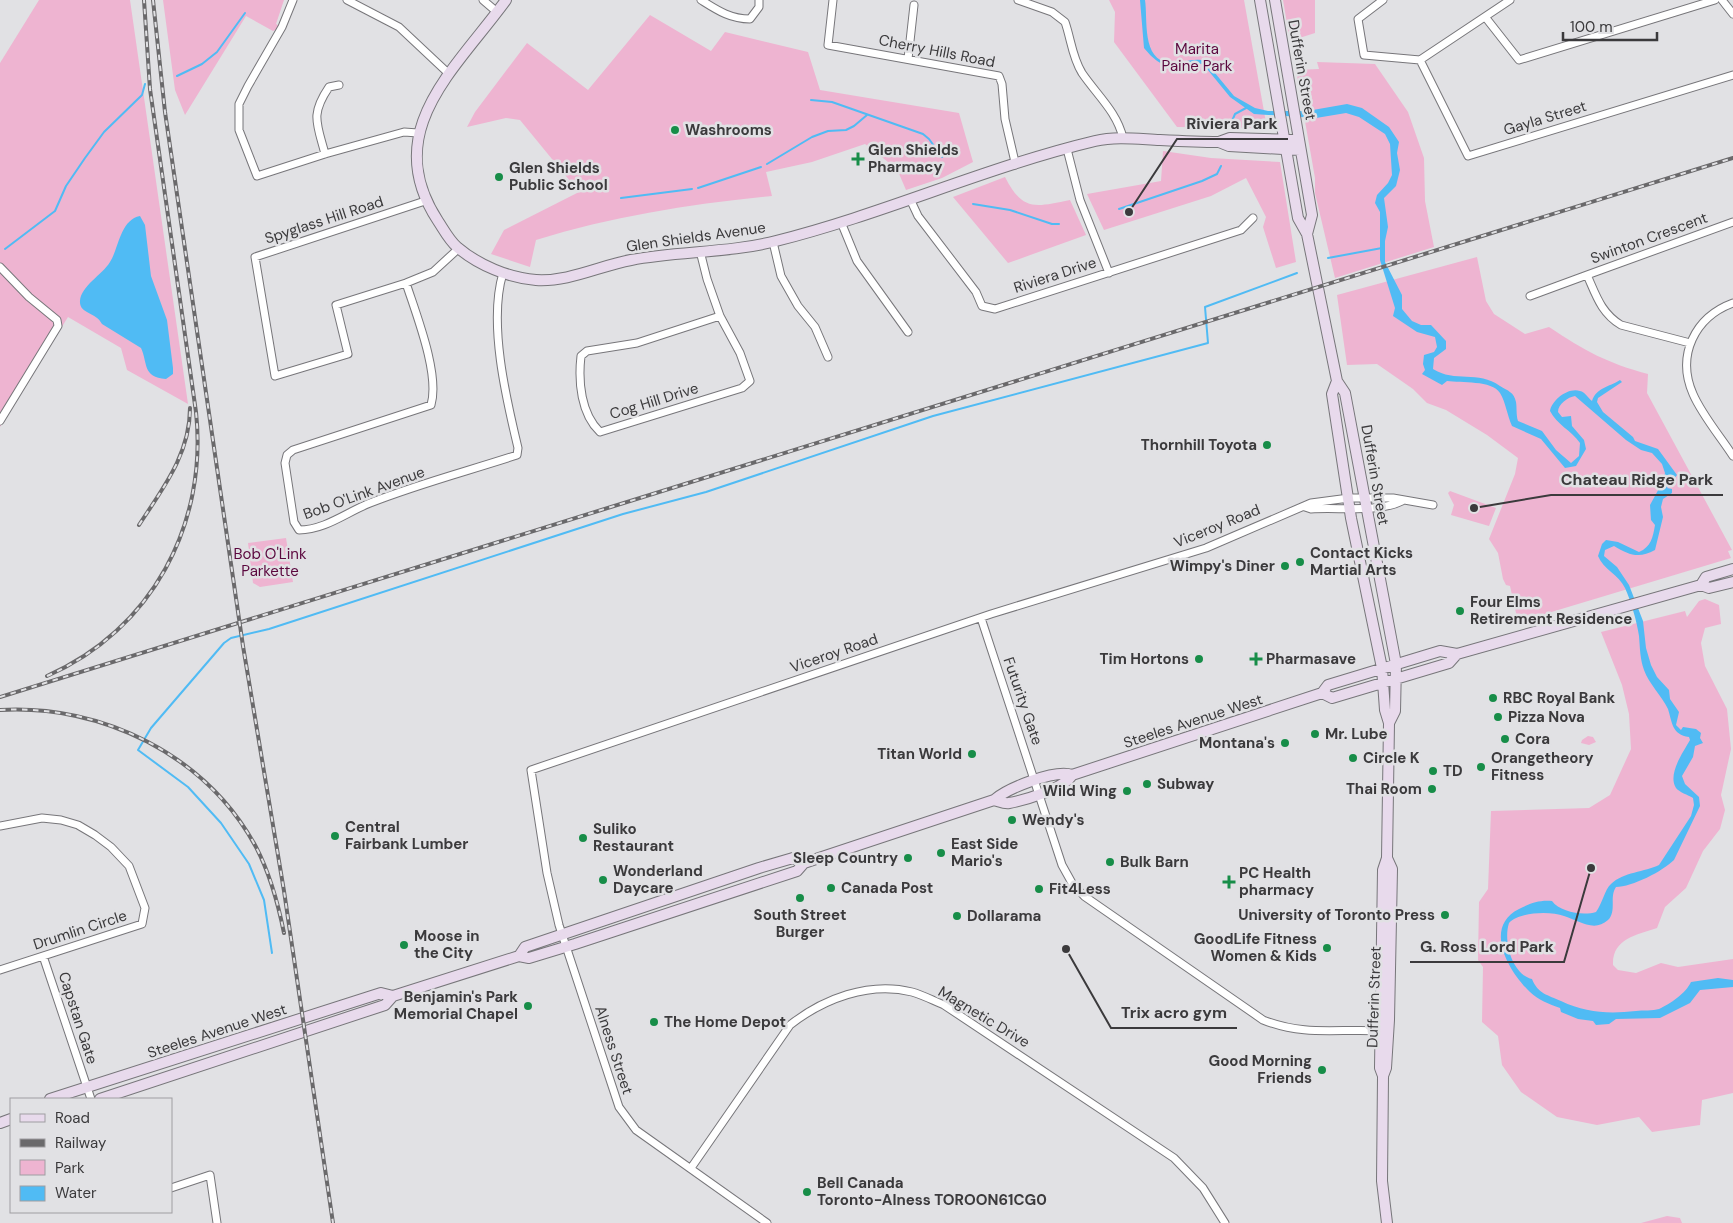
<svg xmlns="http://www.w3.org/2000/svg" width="1733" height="1223" viewBox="0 0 1733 1223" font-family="'DM Sans',sans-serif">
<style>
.green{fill:#eeb4d1}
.water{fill:#50bbf4}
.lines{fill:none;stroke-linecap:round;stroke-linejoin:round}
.stream{stroke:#50bbf4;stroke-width:2}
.street-casing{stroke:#77767a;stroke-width:9}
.secondary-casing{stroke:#77767a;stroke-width:12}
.street{stroke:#fff;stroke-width:7}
.secondary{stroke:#e8daec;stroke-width:10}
.rail-casing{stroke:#6a696b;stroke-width:4}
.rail{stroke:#e1e1e4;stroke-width:2;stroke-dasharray:5.5;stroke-linecap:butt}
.poi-dot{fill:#178d48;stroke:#e1e1e4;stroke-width:2}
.labels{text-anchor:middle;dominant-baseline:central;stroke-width:5;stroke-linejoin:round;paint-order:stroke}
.park-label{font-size:15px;fill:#5b073e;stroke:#e1e1e4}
.street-label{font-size:15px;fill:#3b3a3c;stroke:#e1e1e4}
.poi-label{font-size:15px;font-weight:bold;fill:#3b3a3c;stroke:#e1e1e4;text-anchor:start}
.leader{fill:none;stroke:#3b3a3c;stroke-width:2}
.callout-dot{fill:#3b3a3c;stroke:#e1e1e4;stroke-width:2}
.callout-label{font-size:16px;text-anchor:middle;font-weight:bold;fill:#3b3a3c;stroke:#e1e1e4;stroke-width:5;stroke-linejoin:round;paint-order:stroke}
</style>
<rect width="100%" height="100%" fill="#e1e1e4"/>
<path class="green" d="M39,0h91l58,404 -61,-34 -6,-22 -53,-31 -68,110v-364z
M163,0h121l-8,24 6,3 -9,4 -27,-15 -61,99 -10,-25z
M1109,0h135l23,128 -90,-1 -63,-85 1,-30z
M1283,0h32v33l-25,8z
M650,15l61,36 14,-19 83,20 12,38 139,23 14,49 -31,16 -36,12 -9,-21 -32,-25 -53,18 -46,10 6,24c-80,8 -159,20 -236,44l-6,27 -39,-13 13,-24 75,-38 -59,-72 -14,-2 -39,9 8,-15 52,-69 61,47z
M1317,62l58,2 33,48 16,46 1,43 9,46 -99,31 -20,-85v-15l-19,-108 23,-1z
M1163,151l48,7 69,4 16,100 -20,6 -13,-41 3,-10 -20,-39 -35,18 -107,34 -17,-36 74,-13z
M1005,177c18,35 30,30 65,23l16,35 -78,28 -55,-66z
M1477,257l9,44 8,13 31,20 24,-7c36,24 58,36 99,47l-1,19 85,157 -4,1 3,7 -213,64 -8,-36 -4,-1 -3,-6 -5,-26 -9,-14 26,-65 3,-16 -31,-23 -41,-25 -19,-7 -14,-14 -36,-25 -30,1 -10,-70z
M1450,491l46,17 -7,18 -38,-11 3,-10 -6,-12z
M286,538l7,44 -33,5 -7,-4 -5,-40z
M1705,599l14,6 2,19 -16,4 -4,15 4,23 22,43 4,40 -10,46 4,15 -5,19 -17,22 -17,37 -21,19 -8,21c-21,7 -45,11 -44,37l5,5 18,3 25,-10 17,4 55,-8v134l-31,7 -2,25 -48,7 -13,-15 -42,8 -40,-8 -36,-25 -19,-27 -4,-29 -16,-14 1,-55 -5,-7 1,-58 9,-13 3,-78 98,-3 21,-13 21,-46 -2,-35 -7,-29 -21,-53 84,-21 2,6 12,-16z
M1588,736l5,1 3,5 -7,3 -8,-2 1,-3z
M1667,1216l13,2 2,5h-41z"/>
<path class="water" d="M1140,0h5c3,19 -4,60 25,63 12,1 23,-6 35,-2l29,35 21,12 13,3h39l40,-7 15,4 27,19 10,15 -2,11 3,17 -4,16 -12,12 4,29 -3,14v21l17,33v14l10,12 9,4h10l15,16v8l-12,9 -1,11c22,14 45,1 67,17 8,5 14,6 16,16 1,6 0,13 2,19l24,10 14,19 15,13 8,-7 1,-13c-9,-13 -23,-18 -30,-32 2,-11 18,-24 30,-20 5,1 8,7 12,10 4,-13 17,-14 28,-21l2,2 -24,16 -1,4 6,10 30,25 2,4 23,8 19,26 -10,13 5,1v4l-9,6 -2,8 2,10 -8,33c-16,9 -26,5 -41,-4l-9,4 -1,6 13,11 12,18 14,36 3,27 5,17 6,12 12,13 1,9 9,13 -3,13 5,5 2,-3 13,2 5,4 -1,5 3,5 -8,3 -2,11 -11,19 3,8 14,13 1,9 -26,54c-11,11 -42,27 -58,27 -7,10 1,24 -8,33 -14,13 -30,0 -44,-4 -14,-5 -45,-4 -55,7 -6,18 3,51 23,56 6,15 16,16 29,22 25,12 48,13 75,10 7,-1 17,0 23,-2 11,-5 27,-16 32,-27l27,-4 15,2v7l-33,3 -10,13 -30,15 -44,1 -7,5 -13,1 -3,-4 -15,-2 -17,-7 -1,-4c-11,-4 -22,-8 -30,-16 -22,-21 -47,-65 -11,-83 12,-6 20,-9 33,-8 8,11 31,15 44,11 6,-8 9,-23 15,-28 12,-12 34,-12 48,-19l32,-49 3,-11 -1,-7c-5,-3 -14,-6 -17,-10 -9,-14 8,-37 14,-48l-1,-3c-17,-2 -17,-15 -21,-28 -6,-13 -19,-25 -24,-39 -4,-11 -4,-22 -5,-34 -2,-14 -8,-35 -14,-48 -6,-13 -22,-19 -27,-32l4,-12 4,-4 12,2 21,10c12,-5 14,-15 16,-27l-4,-5 -1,-15 12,-22 3,-10 -3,-9 -10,-11 -11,-3 -15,-10 -51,-44c-7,1 -17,8 -17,16l4,5 9,-1 1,10 12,14 2,9 -10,17 -11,2 -24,-29 -29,-13c-5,-11 -6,-23 -12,-33 -8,-13 -39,-10 -53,-12l-5,4 -20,-11 3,-4 -2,-6 1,-9 10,-3 3,-5 -2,-10 -18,-5 -24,-16 2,-8 -15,-48v-48l-5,-9 2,-8 11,-12 4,-8 -2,-31 -5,-10 -26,-17 -13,-4 -30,5 -62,-4 -24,-17 -27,-33c-30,-4 -35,13 -59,-16z
M140,216l5,9 6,51 16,44 6,48v6l-7,5c-24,-2 -18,-16 -25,-31l-39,-24c-6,-12 -23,-10 -22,-23 1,-15 22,-26 30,-39 9,-14 10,-42 30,-46z"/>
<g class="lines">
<path class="stream" d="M177,76l25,-12 15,-12 28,-39
M811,100l21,2 91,32 6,5 13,18
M1232,121l3,-7 11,-6
M767,164l45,-27 16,-6 18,-1 8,-4 13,-11
M698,188l63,-21
M621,198l71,-9
M973,204l37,6 42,14h7
M1119,209l83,-28 15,-7 4,-8
M5,249l50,-38 11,-25 19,-28 19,-26 38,-37 3,-11
M1328,258l54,-10
M272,953l-8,-53 -15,-36 -28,-41 -33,-36 -50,-37 13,-22 73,-85 7,-5 38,-9 354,-115 83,-22 227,-76 275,-73 -3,-36 92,-34"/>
<defs>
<path id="street" d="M293,0l-11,27 -34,59 -9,18v26l18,46 68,-22 79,-22 14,1
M347,0l52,27 49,46
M483,0l14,12
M701,0c16,10 29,19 49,19l9,-12v-7
M833,0l-5,45 171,31 3,8 3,35 10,43
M1018,0l34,12 13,10c6,17 7,35 17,51 15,22 35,39 41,65
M1383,0l-25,19 6,36 56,5 90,-60
M1722,0l11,14
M1486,18l33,42 196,-60
M908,59l6,-54
M1420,60l48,96 265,-81
M1067,149l13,51 29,73
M325,154c-8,-31 -15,-39 4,-67l10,-2
M425,201l-170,56 20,119 73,-22 -12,-49 70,-22 27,-11 25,-23
M911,201l7,15 58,76 6,14 13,3 246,-79 12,-12
M841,222l16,39 51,71
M773,242l8,34 17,30 17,21 13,30
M700,251l7,28 13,37 20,37 10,28 -8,7 -142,44c-19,-18 -22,-50 -19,-76l6,-5 50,-8 83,-27
M0,267l29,30 28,23 1,6 -58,95
M406,283c10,31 34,91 25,122l-138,45 -6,5 -2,8 9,59 5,8c26,0 48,-18 71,-27 48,-19 98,-32 147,-48l1,-7c-12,-50 -30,-126 -15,-175
M1530,296l57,-21
M1733,303c-38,14 -57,52 -40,91 9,21 27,42 40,62
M1690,343l-69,-18c-20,-12 -25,-30 -34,-50l146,-53
M1305,507l6,2c28,-2 67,4 91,-8
M981,618l81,247 10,18 12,13 179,124c43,17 76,8 120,11
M0,826l42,-8 19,2 17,5 17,10 16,12 18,19 16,42 -3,16 -142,46
M43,956l48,143
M691,1168l99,-143c33,-26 79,-44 122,-33 11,3 22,9 32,13l230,153 29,30 22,35
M171,1188l39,-13 7,48
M767,1223l-131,-93 -17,-23 -60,-182 -12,-52 -16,-103 460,-156 215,-66 105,-45 38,-5h44l40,7"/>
<path id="secondary" d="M506,0c-50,69 -127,131 -68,221 6,9 11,19 19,26 21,18 52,31 79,33 33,2 63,-14 95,-20 47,-9 99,-7 145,-19 108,-27 210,-74 319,-100 21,-5 43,-2 65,-1 19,1 39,2 59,2l11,-4 69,2
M1260,0l38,218 9,16 30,147 8,12 51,271 -1,47 -6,12
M1275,0l37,215 -5,19
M1219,142l10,4 71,4
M1337,381l-5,13 19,124 31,150 3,42 4,13 -2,135 -4,12 -3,198 3,8 -1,105 5,42
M1701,585l5,-8 27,-8
M1322,693l10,5 117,-35 8,-9
M994,800c5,1 10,4 15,3 16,-3 55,-14 63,-28
M519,956l6,-9 234,-79 34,-10 11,5
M1383,1076l3,-8 3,-48 3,-151 -5,-11
M50,1099l331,-106 12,3
M100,1099l285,-94 8,-9 126,-40 10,2 46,-14 222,-73 7,-8 190,-63c14,-12 61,-31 78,-25l250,-82 6,-8 112,-34 17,3 244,-69 8,3 24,-6
M0,1123l11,-4"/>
</defs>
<use href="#street" class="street-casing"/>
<use href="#secondary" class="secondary-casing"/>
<use href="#street" class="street"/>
<use href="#secondary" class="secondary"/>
<defs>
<path id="rail" d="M153,0l12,112 78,534 41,245 49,332
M139,525c24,-37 51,-71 51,-117
M47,676c105,-46 161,-152 149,-264l-46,-323 -6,-89
M0,697l1733,-539
M0,710c102,-6 206,45 256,137 14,27 22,56 28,86"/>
</defs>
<use href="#rail" class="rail-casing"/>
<use href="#rail" class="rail"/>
</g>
<g class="poi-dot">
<circle cx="675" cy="130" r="5"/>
<path d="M855.5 151.5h5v5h5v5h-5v5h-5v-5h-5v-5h5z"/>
<circle cx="499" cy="177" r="5"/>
<circle cx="1267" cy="445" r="5"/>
<circle cx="1300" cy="562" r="5"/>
<circle cx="1285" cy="566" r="5"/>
<circle cx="1460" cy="611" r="5"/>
<circle cx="1199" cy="659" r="5"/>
<path d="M1253.5 651.5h5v5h5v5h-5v5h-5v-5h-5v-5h5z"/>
<circle cx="1493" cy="698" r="5"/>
<circle cx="1498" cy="717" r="5"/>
<circle cx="1315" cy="734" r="5"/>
<circle cx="1505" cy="739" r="5"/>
<circle cx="1285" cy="743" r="5"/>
<circle cx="972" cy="754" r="5"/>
<circle cx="1353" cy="758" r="5"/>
<circle cx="1481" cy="767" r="5"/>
<circle cx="1433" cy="771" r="5"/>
<circle cx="1147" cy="784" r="5"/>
<circle cx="1432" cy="789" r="5"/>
<circle cx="1127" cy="791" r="5"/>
<circle cx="1012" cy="820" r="5"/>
<circle cx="335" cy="836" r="5"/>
<circle cx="583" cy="838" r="5"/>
<circle cx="941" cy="853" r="5"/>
<circle cx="908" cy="858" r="5"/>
<circle cx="1110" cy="862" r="5"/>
<circle cx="603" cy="880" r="5"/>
<path d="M1226.5 874.5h5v5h5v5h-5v5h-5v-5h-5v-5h5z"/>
<circle cx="831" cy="888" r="5"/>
<circle cx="1039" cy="889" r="5"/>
<circle cx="800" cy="898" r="5"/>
<circle cx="1445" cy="915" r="5"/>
<circle cx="957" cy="916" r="5"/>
<circle cx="404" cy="945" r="5"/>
<circle cx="1327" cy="948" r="5"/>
<circle cx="528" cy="1006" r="5"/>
<circle cx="654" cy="1022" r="5"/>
<circle cx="1322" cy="1070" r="5"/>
<circle cx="807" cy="1192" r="5"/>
</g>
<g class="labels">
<g class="park-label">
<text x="1197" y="49">Marita<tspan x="1197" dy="17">Paine Park</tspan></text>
<text x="270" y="554">Bob O'Link<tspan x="270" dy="17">Parkette</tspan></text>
</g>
<g class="street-label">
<text transform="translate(937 51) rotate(11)">Cherry Hills Road</text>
<text transform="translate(1302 70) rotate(80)">Dufferin Street</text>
<text transform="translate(1545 118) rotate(-17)">Gayla Street</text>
<text transform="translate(324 220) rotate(-18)">Spyglass Hill Road</text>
<text transform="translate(696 237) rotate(-8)">Glen Shields Avenue</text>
<text transform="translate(1649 238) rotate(-20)">Swinton Crescent</text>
<text transform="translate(1055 275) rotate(-18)">Riviera Drive</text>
<text transform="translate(654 401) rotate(-17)">Cog Hill Drive</text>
<text transform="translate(1375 475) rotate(80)">Dufferin Street</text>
<text transform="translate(364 493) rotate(-20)">Bob O'Link Avenue</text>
<text transform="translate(1217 526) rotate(-22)">Viceroy Road</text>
<text transform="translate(834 653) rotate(-19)">Viceroy Road</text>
<text transform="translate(1023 701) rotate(71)">Futurity Gate</text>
<text transform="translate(1193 721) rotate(-18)">Steeles Avenue West</text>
<text transform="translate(80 930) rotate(-18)">Drumlin Circle</text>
<text transform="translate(1374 997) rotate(-88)">Dufferin Street</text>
<text transform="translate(984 1017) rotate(31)">Magnetic Drive</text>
<text transform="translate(78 1018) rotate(72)">Capstan Gate</text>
<text transform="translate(217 1031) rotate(-18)">Steeles Avenue West</text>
<text transform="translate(614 1050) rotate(72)">Alness Street</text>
</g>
<g class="poi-label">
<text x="685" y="130">Washrooms</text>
<text x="868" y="150">Glen Shields<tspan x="868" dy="17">Pharmacy</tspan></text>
<text x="509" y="168">Glen Shields<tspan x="509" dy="17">Public School</tspan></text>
<text x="1257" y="445" text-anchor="end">Thornhill Toyota</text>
<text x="1310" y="553">Contact Kicks<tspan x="1310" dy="17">Martial Arts</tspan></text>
<text x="1275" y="566" text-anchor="end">Wimpy's Diner</text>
<text x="1470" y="602">Four Elms<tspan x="1470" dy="17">Retirement Residence</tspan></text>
<text x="1189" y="659" text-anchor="end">Tim Hortons</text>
<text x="1266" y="659">Pharmasave</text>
<text x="1503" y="698">RBC Royal Bank</text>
<text x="1508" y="717">Pizza Nova</text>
<text x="1325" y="734">Mr. Lube</text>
<text x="1515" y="739">Cora</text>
<text x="1275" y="743" text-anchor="end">Montana's</text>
<text x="962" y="754" text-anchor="end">Titan World</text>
<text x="1363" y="758">Circle K</text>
<text x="1491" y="758">Orangetheory<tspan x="1491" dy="17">Fitness</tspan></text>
<text x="1443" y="771">TD</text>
<text x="1157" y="784">Subway</text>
<text x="1422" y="789" text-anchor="end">Thai Room</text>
<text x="1117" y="791" text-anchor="end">Wild Wing</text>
<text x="1022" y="820">Wendy's</text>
<text x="345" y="827">Central<tspan x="345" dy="17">Fairbank Lumber</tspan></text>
<text x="593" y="829">Suliko<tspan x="593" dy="17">Restaurant</tspan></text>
<text x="951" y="844">East Side<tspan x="951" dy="17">Mario's</tspan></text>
<text x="898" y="858" text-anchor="end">Sleep Country</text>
<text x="1120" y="862">Bulk Barn</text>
<text x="613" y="871">Wonderland<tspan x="613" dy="17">Daycare</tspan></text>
<text x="1239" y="873">PC Health<tspan x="1239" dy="17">pharmacy</tspan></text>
<text x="841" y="888">Canada Post</text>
<text x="1049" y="889">Fit4Less</text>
<text x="800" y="915" text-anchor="middle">South Street<tspan x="800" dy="17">Burger</tspan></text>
<text x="1435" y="915" text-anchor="end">University of Toronto Press</text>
<text x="967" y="916">Dollarama</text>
<text x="414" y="936">Moose in<tspan x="414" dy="17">the City</tspan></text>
<text x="1317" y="939" text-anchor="end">GoodLife Fitness<tspan x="1317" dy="17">Women &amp; Kids</tspan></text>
<text x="518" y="997" text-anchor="end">Benjamin's Park<tspan x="518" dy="17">Memorial Chapel</tspan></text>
<text x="664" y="1022">The Home Depot</text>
<text x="1312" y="1061" text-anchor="end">Good Morning<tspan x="1312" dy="17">Friends</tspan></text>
<text x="817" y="1183">Bell Canada<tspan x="817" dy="17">Toronto-Alness TOROON61CG0</tspan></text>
</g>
</g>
<path class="leader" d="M1129 212L1177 139H1288M1474 508L1551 495H1723M1591 868L1564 962H1410M1066 949L1111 1028H1237"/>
<g class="callout-dot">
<circle cx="1129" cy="212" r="5"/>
<circle cx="1474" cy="508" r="5"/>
<circle cx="1591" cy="868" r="5"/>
<circle cx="1066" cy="949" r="5"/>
</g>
<g class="callout-label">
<text x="1232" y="129">Riviera Park</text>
<text x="1637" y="485">Chateau Ridge Park</text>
<text x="1487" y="952">G. Ross Lord Park</text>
<text x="1174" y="1018">Trix acro gym</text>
</g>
<rect x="10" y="1098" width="162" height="115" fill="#e1e1e4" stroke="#9f9ea1"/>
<rect x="20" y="1114" width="25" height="8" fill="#e8daec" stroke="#9f9ea1"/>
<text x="55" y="1123" font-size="15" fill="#3b3a3c">Road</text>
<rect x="20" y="1139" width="25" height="8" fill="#6a696b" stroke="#9f9ea1"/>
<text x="55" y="1148" font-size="15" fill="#3b3a3c">Railway</text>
<rect x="20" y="1160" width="25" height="15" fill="#eeb4d1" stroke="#9f9ea1"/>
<text x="55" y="1173" font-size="15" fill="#3b3a3c">Park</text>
<rect x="20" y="1186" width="25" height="15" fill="#50bbf4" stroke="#9f9ea1"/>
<text x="55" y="1198" font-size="15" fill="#3b3a3c">Water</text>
<path d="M1563 32v8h94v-8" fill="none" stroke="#3b3a3c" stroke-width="2.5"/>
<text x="1570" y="32" font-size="15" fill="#3b3a3c" stroke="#e1e1e4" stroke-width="4" paint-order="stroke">100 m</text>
</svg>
